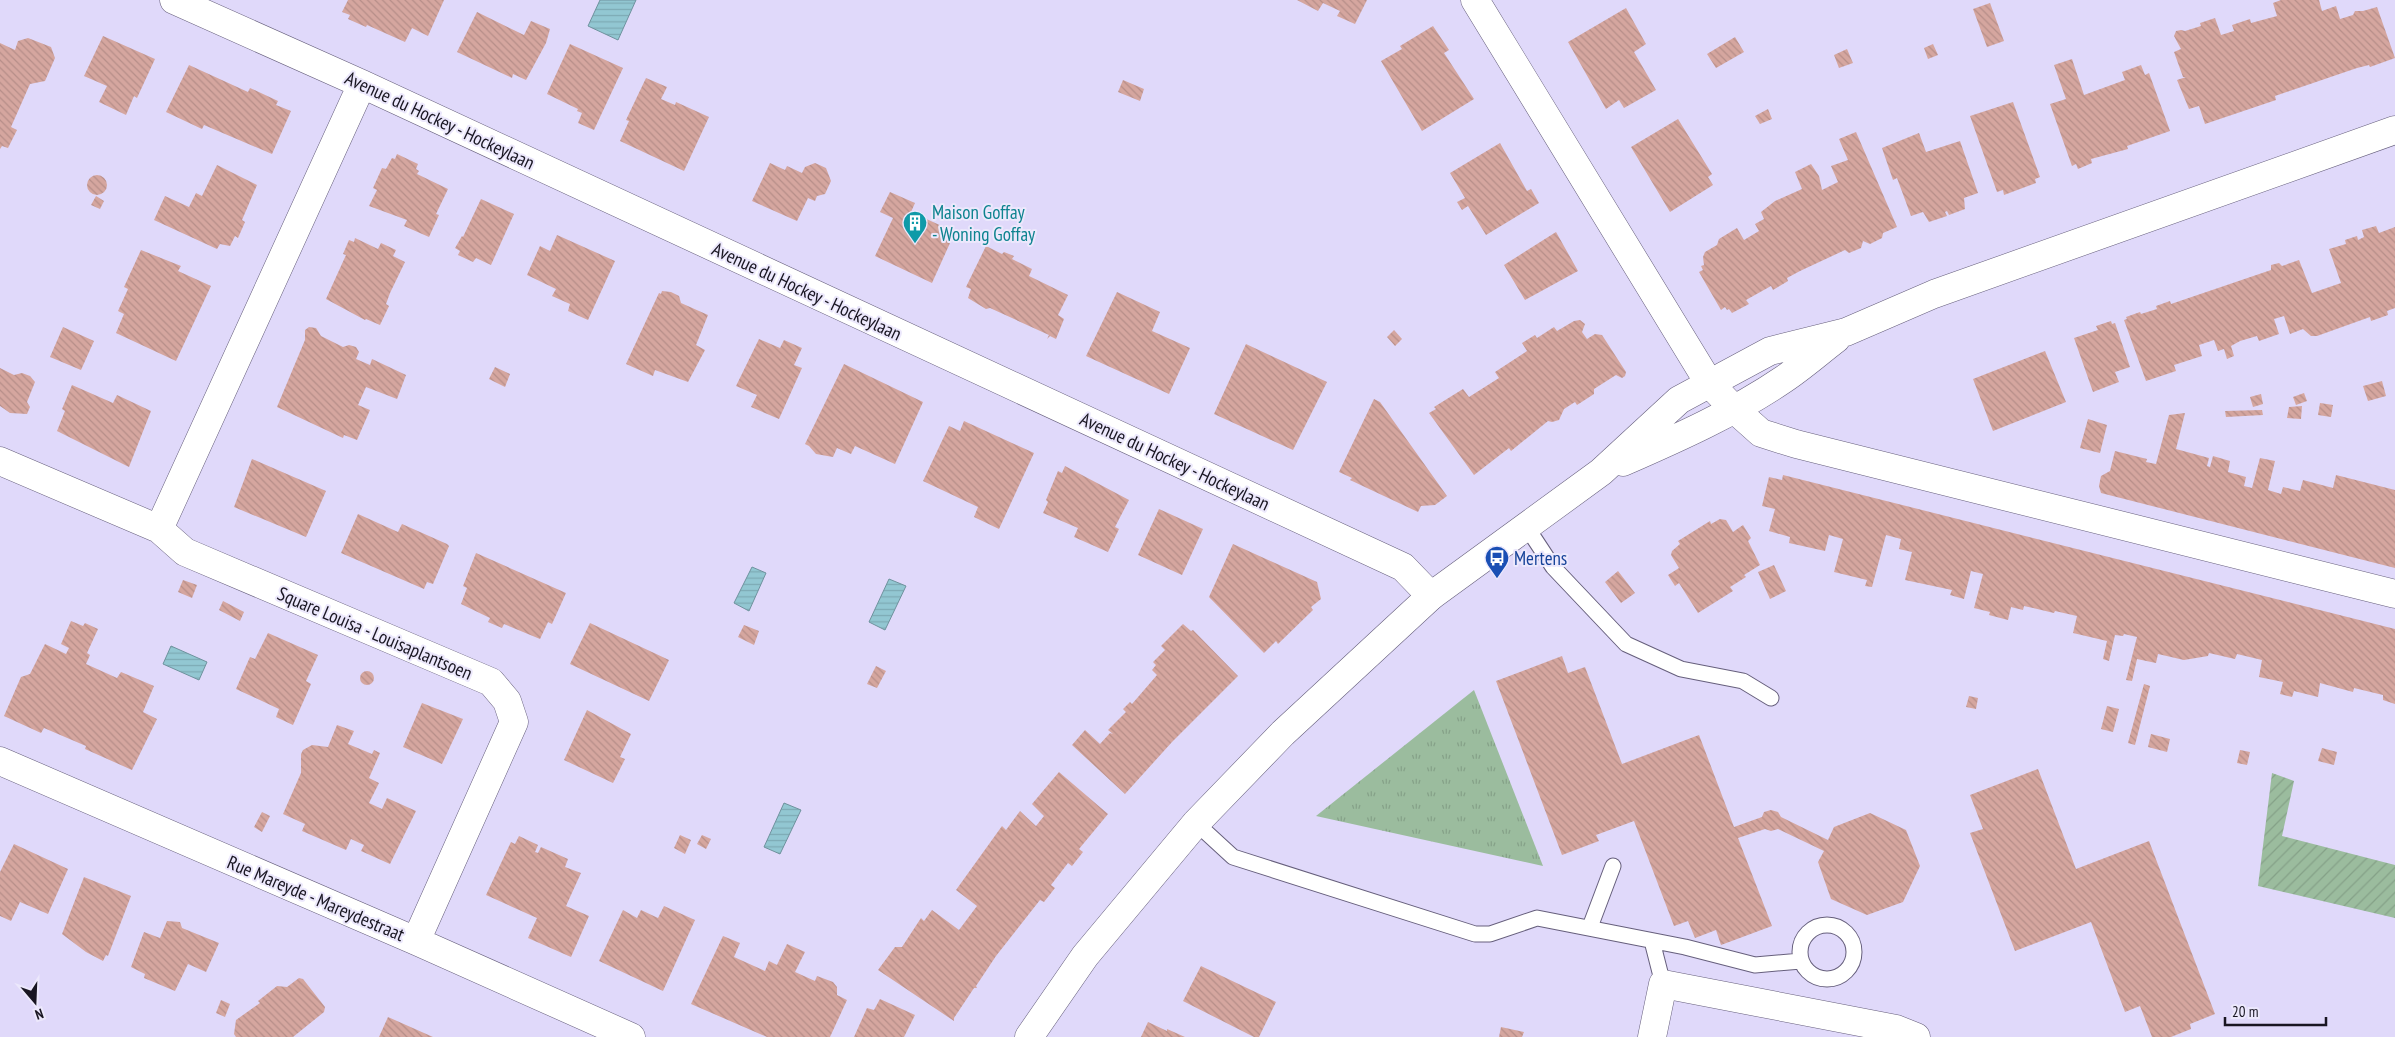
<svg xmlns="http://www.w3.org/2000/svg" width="2395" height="1037" viewBox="0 0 2395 1037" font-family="'PT Sans Narrow',sans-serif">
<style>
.grass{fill:url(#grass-tufts)}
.garden{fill:url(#garden-furrows)}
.water{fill:url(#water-rules);stroke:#6e929d}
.building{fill:url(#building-back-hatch)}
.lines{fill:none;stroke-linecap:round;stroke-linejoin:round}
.lane-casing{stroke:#665f7c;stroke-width:17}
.street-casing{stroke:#665f7c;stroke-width:29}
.secondary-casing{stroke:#665f7c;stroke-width:29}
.lane{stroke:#fff;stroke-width:15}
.street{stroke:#fff;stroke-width:28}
.secondary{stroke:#fff;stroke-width:28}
.labels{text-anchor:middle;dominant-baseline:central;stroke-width:4;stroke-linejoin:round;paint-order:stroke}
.street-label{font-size:19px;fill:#191622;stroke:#ece8fc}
.culture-label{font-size:19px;fill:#0d838f;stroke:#ece8fc;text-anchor:start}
.transit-label{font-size:19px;fill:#164399;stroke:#ece8fc;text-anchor:start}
</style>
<defs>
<pattern id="grass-tufts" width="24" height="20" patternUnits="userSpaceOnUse" patternTransform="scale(1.25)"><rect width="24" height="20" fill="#9bbc9e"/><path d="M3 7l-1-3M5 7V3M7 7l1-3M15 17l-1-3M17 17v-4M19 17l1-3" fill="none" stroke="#85a188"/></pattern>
<pattern id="garden-furrows" width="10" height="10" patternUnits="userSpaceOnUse" patternTransform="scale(1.25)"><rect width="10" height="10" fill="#9bbc9e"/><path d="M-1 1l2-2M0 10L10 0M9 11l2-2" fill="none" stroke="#85a188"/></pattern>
<pattern id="water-rules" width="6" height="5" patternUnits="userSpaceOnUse" patternTransform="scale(1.25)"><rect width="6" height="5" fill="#92c7d2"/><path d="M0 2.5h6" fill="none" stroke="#7daab4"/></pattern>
<pattern id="building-back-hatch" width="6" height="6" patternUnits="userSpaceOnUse" patternTransform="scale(1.25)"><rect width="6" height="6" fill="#d5a69f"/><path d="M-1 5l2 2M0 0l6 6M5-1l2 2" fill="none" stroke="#b68e89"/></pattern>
</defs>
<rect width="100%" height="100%" fill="#e0d9fa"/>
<path class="grass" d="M1474,690l69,176 -227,-50z"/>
<path class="garden" d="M2272,773l22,8 -12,55 113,29v53l-137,-32z"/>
<path class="water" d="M600,0h36l-18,40 -30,-14z
M752,567l14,6 -17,38 -15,-8z
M889,579l17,7 -21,44 -16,-8z
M171,646l36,16 -8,18 -36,-16z
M784,803l17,7 -21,44 -16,-7z"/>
<path class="building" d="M348,0h96l-16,36 -16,-8 -7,14 -38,-17 -1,2 -18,-8 2,-4 -8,-3z
M1297,0h70l-12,24 -18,-8 3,-5 -17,-8 -5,8z
M2281,0h38l3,11 14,-5 4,13 13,-4 2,-4h8l14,-4 18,51 -25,9 -1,-2 -12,3 -82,28 1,4 -71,24 -6,-18 -10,3 -12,-29 9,-3h-3l-9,-25 7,-3 -7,-13 2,-5 5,-1 4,1 16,-5 -1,-3 15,-5 6,17 13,-4 -2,-6 18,-6 1,4 26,-7 -4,-13z
M1990,3l14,38 -17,6 -14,-38z
M1626,8l20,36 -12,8 22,38 -32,18 -5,-8 -13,9 -38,-67z
M477,12l47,23 7,-14 19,8 -4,14 -20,37 -13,-6 -1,4 -55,-26z
M1433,26l16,24 -5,3 30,46 -52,32 -41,-70 21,-12 -2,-3z
M103,36l52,23 -18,39 -3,-2 -8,19 -27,-13 8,-16 -23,-10z
M1735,37l9,15 -28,16 -9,-14z
M28,38l23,9 4,11 -10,23 -15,3 -19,43 6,3 -9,18 -6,-2 -2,3v-106l15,7 3,-9z
M570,44l53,24 -29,62 -16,-7 4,-10 -5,-2 1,-2 -31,-15z
M1933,44l5,11 -10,4 -4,-11z
M1847,49l6,14 -14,5 -5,-13z
M2072,59l12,36 41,-15 -3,-8 19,-7 4,10 4,-2 21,58 -43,15 1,3 -37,10 1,4 -14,6 -2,-5 -4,2 -22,-62 16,-5 -12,-34z
M189,65l59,27 2,-4 28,13 -2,4 15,6 -19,43 -68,-29 -2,4 -36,-17z
M646,78l21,9 -6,12 14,6 1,-3 33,15 -25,54 -64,-30 9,-20 -3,-1z
M1123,80l21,9 -4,12 -22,-9z
M2013,102l27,75 -5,2 1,4 -32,12 -1,-5 -6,2 -27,-76z
M1768,109l4,10 -12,5 -5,-8z
M1678,119l34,55 -4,3 5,8 -43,27 -39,-65z
M1856,132l41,95 -14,6 -1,5 -12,6 -7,-3 -2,7 -12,5 -4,-3 -45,21 -13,7 1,3 -15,9 -2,-4 -25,14 3,4 -17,9 -3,-4 -2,1 -2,-3 -4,3 -22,-38 4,-2 -2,-4 3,-1 -1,-8 2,-5 12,-7 2,-6 18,-11 7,12 15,-9 -4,-7 9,-5 -3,-7 14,-11 27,-12 -7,-17 16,-8 8,12 3,14 16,-8 -7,-16 17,-6 -9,-21z
M1919,133l7,19 34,-11 18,52 -14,5 1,11 -16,6 -2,-4 -2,1 2,4 -18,6 -6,-10 -12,4 -14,-38 -4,2 -11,-32z
M1500,143l27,48 4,-2 8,14 -53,32 -18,-29 -6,4 -5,-8 8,-4 -15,-25z
M397,154l21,10 -2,5 3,2 -2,3 31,15 -12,25 3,1 -10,22 -25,-11 3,-6 -38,-14 8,-16 -4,-2 9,-20 4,1 6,-11 3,1z
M770,163l15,7 2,-4 15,7 3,-6 10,-4 11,5 5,13 -6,13 -8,2 -2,5 -7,-3 -11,23 -45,-20z
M217,165l40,20 -15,35 3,2 -7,16 -3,-2 -5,10 -10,-2 -3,5 -63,-29 11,-24 24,11 7,-14 6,3z
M87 185a10 10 0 1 1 20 0a10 10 0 1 1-20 0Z
M890,192l25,11 -4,9 44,20 -23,51 -57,-27 18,-38 -13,-6z
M96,196l8,5 -4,8 -9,-4z
M481,199l33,15 -23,51 -15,-7 -3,4 -15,-7 2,-4 -5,-3 7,-12 1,1z
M2376,226l3,7 16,-6v81l-8,3 1,4 -17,6 -1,-4 -53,19h-6l-8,-7 -13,5 -6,-18 -10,3 5,15 -20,7 -2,-5 -17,5 -9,5 3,10 -7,3 -3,-10 -6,2 -4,-11 -15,5 3,11 -28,9 2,6 -30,10 -22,-61 3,-1 -1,-2 14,-5 1,2 16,-5 -1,-3 14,-5 1,3 100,-34v-5l8,-2 3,3 17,-6 13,33 29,-10 -12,-34 17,-5 -1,-4 12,-4 1,4 6,-3 -2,-7z
M1556,232l22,39 -53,29 -21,-35z
M557,235l58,26 -27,59 -20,-9 2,-7 -18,-8 4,-7 -29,-14 13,-29 10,5z
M355,238l23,11 3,-6 15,7 -3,6 12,6 -15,31 -4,11 3,2 -9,19 -14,-6 -1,1 -39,-21 20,-44 -3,-1 6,-14 5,2z
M986,246l16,8 2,-2 10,4 -2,3 20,10 -3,7 39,19 -10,20 6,4 -8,20 -6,-3 -3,3 2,-4 -59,-27 -4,1 -18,-11 3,-9 -5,-2z
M141,250l40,16 -3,5 33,15 -35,75 -60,-28 8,-19 -6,-3 10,-22 -4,-2z
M662,291l9,1 8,4 2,7 27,12 -12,30 9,5 -17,32 -33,-12 -2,6 -27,-12 33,-71 2,1z
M1117,292l43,20 -8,19 38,17 -21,46 -83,-38z
M1580,320l5,4 -3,8 5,7 8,-5 7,1 24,37 -1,4 -3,2 -6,-3 -22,14v5l-17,11 -2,-3 -11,7 -5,11 -7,2 -4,-1 -37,30 -2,-3 -35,27 -45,-62 7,-4 -2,-2 29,-18 6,8 30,-19 -4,-6 32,-21 -5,-8 13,-8 2,3 17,-11 3,4 17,-10z
M2111,321l1,3 3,-1 15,44 -15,5 4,10 -26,10 -19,-54 24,-8 -2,-4z
M63,327l31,14 -13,29 -31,-13z
M309,327l7,1 5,8 22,11 6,-2 7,2 3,5 -3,7 14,6 2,-6 34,16 -9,24 -31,-12 -8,18 12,5 -13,30 -13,-5 -1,3 -66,-31 28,-67v-10z
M1394,330l8,9 -7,7 -8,-9z
M759,339l21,9 4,-8 18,8 -8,17 8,3 -23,51 -28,-12 6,-12 -21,-9z
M1246,344l81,38 -34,68 -79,-36z
M2045,351l21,51 -73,29 -20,-52z
M844,364l79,38 -28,62 -40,-18 -4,8 -14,-6 -4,9 -17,-3 -7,-8 -4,-2z
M495,367l15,7 -5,13 -16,-8z
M0,368l14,7 8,-2 8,3 5,6 -8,20 3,5 -3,7 -17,-1 -10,-7z
M2382,381l4,15 -18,5 -5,-15z
M72,385l41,18 4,-8 34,16 -22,56 -72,-36 8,-20 -3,-2z
M2304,393l3,8 -11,4 -3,-8z
M2261,394l2,10 -10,3 -3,-10z
M1374,399l6,3 67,94 -12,9 -14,1 -3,6 -68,-32 2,-2 -13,-6z
M2320,403l13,2 -2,12 -13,-2z
M2302,406l-1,13 -14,-1 2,-11z
M2262,410l1,5 -37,2 -1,-6z
M2185,413l-9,36 33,9 -2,8 3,1 3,-11 17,5 -2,11 18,5 -2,9 8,2 8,-30 15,3 -7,29 13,4 2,-7 17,4 3,-11 30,8 3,-13 59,15v78l-294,-75 -2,-7 2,-10 9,-5 5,-20 32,8 -1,3 10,2 13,-49z
M2088,419l19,6 -7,28 -20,-5z
M964,421l70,32 -35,76 -25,-12 4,-10 -55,-26 26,-55 11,5z
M252,459l74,32 -20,46 -72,-30z
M1065,466l64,34 -14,27 4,2 -11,23 -34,-15 4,-9 -35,-15 5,-11 -2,-2 12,-29 4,2z
M1783,475l612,154v75l-12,-4v-5l-29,-7 -1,4 -33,-9 -2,14 -24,-6 -2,6 -12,-3 3,-12 -24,-5 3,-17 -25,-6 -2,5 -26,-6 -1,3 -24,4 -26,-6 -2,9 -19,-4 -5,22 -6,-1 11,-43 -13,-3 -1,2 -8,-1 -6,26 -6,-2 4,-18 -34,-8 4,-17 -22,-5 -1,2 -30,-7 -1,4 -12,-3 -3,13 -19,-5 1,-3 -16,-4 9,-34 -12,-3 -7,28 -14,-4 2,-5 -47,-10 7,-28 -13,-3 2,-10 -15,-4 -14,52 -7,-1 2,-6 -33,-8 9,-33 -14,-4 -4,16 -36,-8 1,-6 -21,-6 6,-22 -13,-3 7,-29 13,3z
M1159,509l44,20 -21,46 -44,-20z
M358,514l40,18 4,-8 45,20 2,2 -16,38 -6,-2 -3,7 -83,-36z
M1720,519l6,1 7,12 10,-7 8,13 -3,3 12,24 -16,10 2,2 -16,10 3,4 -35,22 -19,-30 -4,3 -7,-11 11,-7 -8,-13 1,-4 8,-7 -2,-3 32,-20 1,3z
M1233,544l84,38 4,17 -10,8 2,3 -35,34 -2,-3 -12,12 -55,-56z
M476,553l90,40 -14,31 -4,-2 -8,17 -36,-15 -2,4 -14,-6 2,-4 -29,-14 6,-16 -4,-2z
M1774,565l12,26 -16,8 -12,-27z
M1618,571l17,22 -14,10 -16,-21z
M183,580l14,5 -5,13 -14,-6z
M223,601l21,11 -4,9 -21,-11z
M71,621l12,5 2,-3 13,6 -11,24 3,2 -4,9 31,14 4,-6 33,14 -11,26 14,7 -25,51 -47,-21 1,-3 -42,-18 -3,5 -37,-17 17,-39 9,-3 15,-30 21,10 3,-6 -8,-4z
M590,623l79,37 -20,41 -79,-37z
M1183,624l8,7 2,-1 45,46 -66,66 -47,52 -53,-49 13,-15 15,14 10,-11 3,1 -5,-4 18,-18 -3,-3 7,-7 2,2 25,-29 -5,-5 4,-5 -3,-3 12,-12 -4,-4z
M744,625l15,6 -5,14 -16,-8z
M268,633l50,22 -12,26 5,3 -18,41 -17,-8 3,-8 -43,-20 14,-32 5,2z
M1562,656l6,17 17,-6 37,97 77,-29 35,92 28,-10 2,-5 7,-2 7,2 3,5 47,23 6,-13 36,-14 36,17 14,36 -17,36 -36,13 -36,-16 -13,-37 6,-11 -46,-22 -7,2 -6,-2 -27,9 34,88 -51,19 -5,-15 -21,8 -7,-17 -14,5 -40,-105 -38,14 3,6 -37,14 -66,-174z
M876,666l10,5 -9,17 -10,-4z
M360 678a7 7 0 1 1 14 0a7 7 0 1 1-14 0Z
M2144,684l6,2 -15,59 -7,-2z
M1969,696l9,2 -2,11 -10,-2z
M422,703l41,16 -21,45 -39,-17z
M2107,706l12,3 -6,23 -12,-3z
M587,710l44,24 -11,23 5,2 -12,24 -49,-23z
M337,725l17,6 -6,13 24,10 2,-4 6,3 -11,25 10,5 -10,20 13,6 5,-11 29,13 -26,53 -29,-13 3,-6 -13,-6 -5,11 -44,-19 3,-7 -22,-10 18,-41v-19l2,-4 9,-5 16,2z
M2151,734l19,5 -3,13 -19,-5z
M2322,748l15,4 -3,13 -16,-4z
M2240,750l10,2 -3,13 -10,-2z
M2038,769l38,100 73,-28 66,173 -25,10 1,5 -20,8h-19l-12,-31 -15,6 -34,-90 -76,29 -45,-118 13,-4 -13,-34z
M1059,772l49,42 -29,35 4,3 -11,14 -4,-3 -17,22 4,3 -11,14 -4,-2 -44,56 -20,30 1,2h-3l-20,30v3l-76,-51 17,-23h7l19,-29 3,3 8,-11 27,20 18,-24 -21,-16 46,-64 4,4 14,-19 16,15 8,-10 -12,-12z
M262,812l8,4 -8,16 -8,-5z
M680,835l11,5 -6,14 -11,-6z
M702,835l9,4 -5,10 -9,-5z
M519,836l19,9 -3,7 3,1 3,-6 27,12 -3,8 16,6 -15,33 23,10 -18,41 -43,-19 9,-20 -51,-23 25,-53 4,2z
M14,844l54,25 -20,45 -28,-12 -9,19 -11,-5v-44z
M84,877l47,19 -23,60 -2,-1 -3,6 -17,-9 -24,-18z
M664,906l31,14 -32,71 -64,-30 24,-51 14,8 4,-8 17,8z
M167,921l13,1 2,6 37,15 -13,29 -18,-8 -13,27 -31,-13 1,-4 -14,-7 13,-35 16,6z
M723,936l17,7 -6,14 31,14 4,-10 8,4 10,-21 18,8 -10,20 20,9 2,-5 16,6 4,5v8l10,5 -17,37h-63l-76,-33z
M1201,966l75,36 -17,35h-5l-71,-36z
M299,978l4,1 22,28 -1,5 -31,25h-57l-2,-3 2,-14 24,-17 -2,-2 19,-15 10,1z
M880,999l35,16 -11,22h-50l13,-29 7,2z
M221,1000l9,4 -5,13 -9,-4z
M388,1017l45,20h-54z
M1148,1022l19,9v-2l18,8h-44z
M1501,1027l23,5 -2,5h-23z"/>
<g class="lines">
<defs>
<path id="lane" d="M1526,526l27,41 73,77 55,25 62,12 28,17
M1196,823l37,34 242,77h15l47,-16 148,29 70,18 46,-4
M1800 952a27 27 0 1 1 54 0a27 27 0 1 1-54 0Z
M1590,927l23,-61
M1652,941l11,43"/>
<path id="street" d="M174,0l188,84 1041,483 28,29
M1475,0l234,383 24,25 28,25 35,11 599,150
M0,461l159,68 26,23 306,130 16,19 7,21 -98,219
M159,529l203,-445
M0,761l416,180 215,96
M1652,1037l11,-53 233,45 20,8"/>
<path id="secondary" d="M1623,462c55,-24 111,-49 161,-83 18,-12 35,-27 52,-40
M1029,1037l56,-81 111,-133 87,-90 148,-137 170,-124 78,-72 91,-49 76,-19 88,-38 461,-164"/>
</defs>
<use href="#lane" class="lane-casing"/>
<use href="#street" class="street-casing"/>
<use href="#secondary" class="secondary-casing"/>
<use href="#lane" class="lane"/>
<use href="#street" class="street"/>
<use href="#secondary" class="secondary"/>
</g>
<defs>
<symbol id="building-pin" viewBox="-11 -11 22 30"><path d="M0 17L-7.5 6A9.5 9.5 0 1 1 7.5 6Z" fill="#0f9aa8" stroke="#ece8fc"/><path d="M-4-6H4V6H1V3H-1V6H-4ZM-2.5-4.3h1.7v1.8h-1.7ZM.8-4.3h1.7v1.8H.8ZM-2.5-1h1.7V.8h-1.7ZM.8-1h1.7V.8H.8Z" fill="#fff"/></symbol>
<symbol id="bus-pin" viewBox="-11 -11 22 30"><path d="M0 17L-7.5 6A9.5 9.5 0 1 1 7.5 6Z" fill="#1a4fb4" stroke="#ece8fc"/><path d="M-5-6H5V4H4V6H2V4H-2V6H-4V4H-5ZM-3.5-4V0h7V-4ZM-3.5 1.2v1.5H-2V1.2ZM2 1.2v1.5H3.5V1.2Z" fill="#fff"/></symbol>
</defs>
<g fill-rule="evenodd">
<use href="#building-pin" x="901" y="209" width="28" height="38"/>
<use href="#bus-pin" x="1483" y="544" width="28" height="38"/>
</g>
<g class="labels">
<g class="street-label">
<text transform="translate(440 120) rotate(25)">Avenue du Hockey - Hockeylaan</text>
<text transform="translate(807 291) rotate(25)">Avenue du Hockey - Hockeylaan</text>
<text transform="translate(1175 461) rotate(25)">Avenue du Hockey - Hockeylaan</text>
<text transform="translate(375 633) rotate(23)">Square Louisa - Louisaplantsoen</text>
<text transform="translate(316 898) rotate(23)">Rue Mareyde - Mareydestraat</text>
</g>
<g class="culture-label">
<text x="932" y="212">Maison Goffay<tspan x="932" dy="22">- Woning Goffay</tspan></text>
</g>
<g class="transit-label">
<text x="1514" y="558">Mertens</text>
</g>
</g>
<g transform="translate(35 1002) rotate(161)" stroke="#ece8fc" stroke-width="4" paint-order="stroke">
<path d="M0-4L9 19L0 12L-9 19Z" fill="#191622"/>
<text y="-8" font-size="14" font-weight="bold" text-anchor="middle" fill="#191622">N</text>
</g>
<path d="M2225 1017v8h101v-8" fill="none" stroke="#191622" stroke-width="2.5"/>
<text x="2232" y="1017" font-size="15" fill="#191622" stroke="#ece8fc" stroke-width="4" paint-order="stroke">20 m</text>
</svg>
